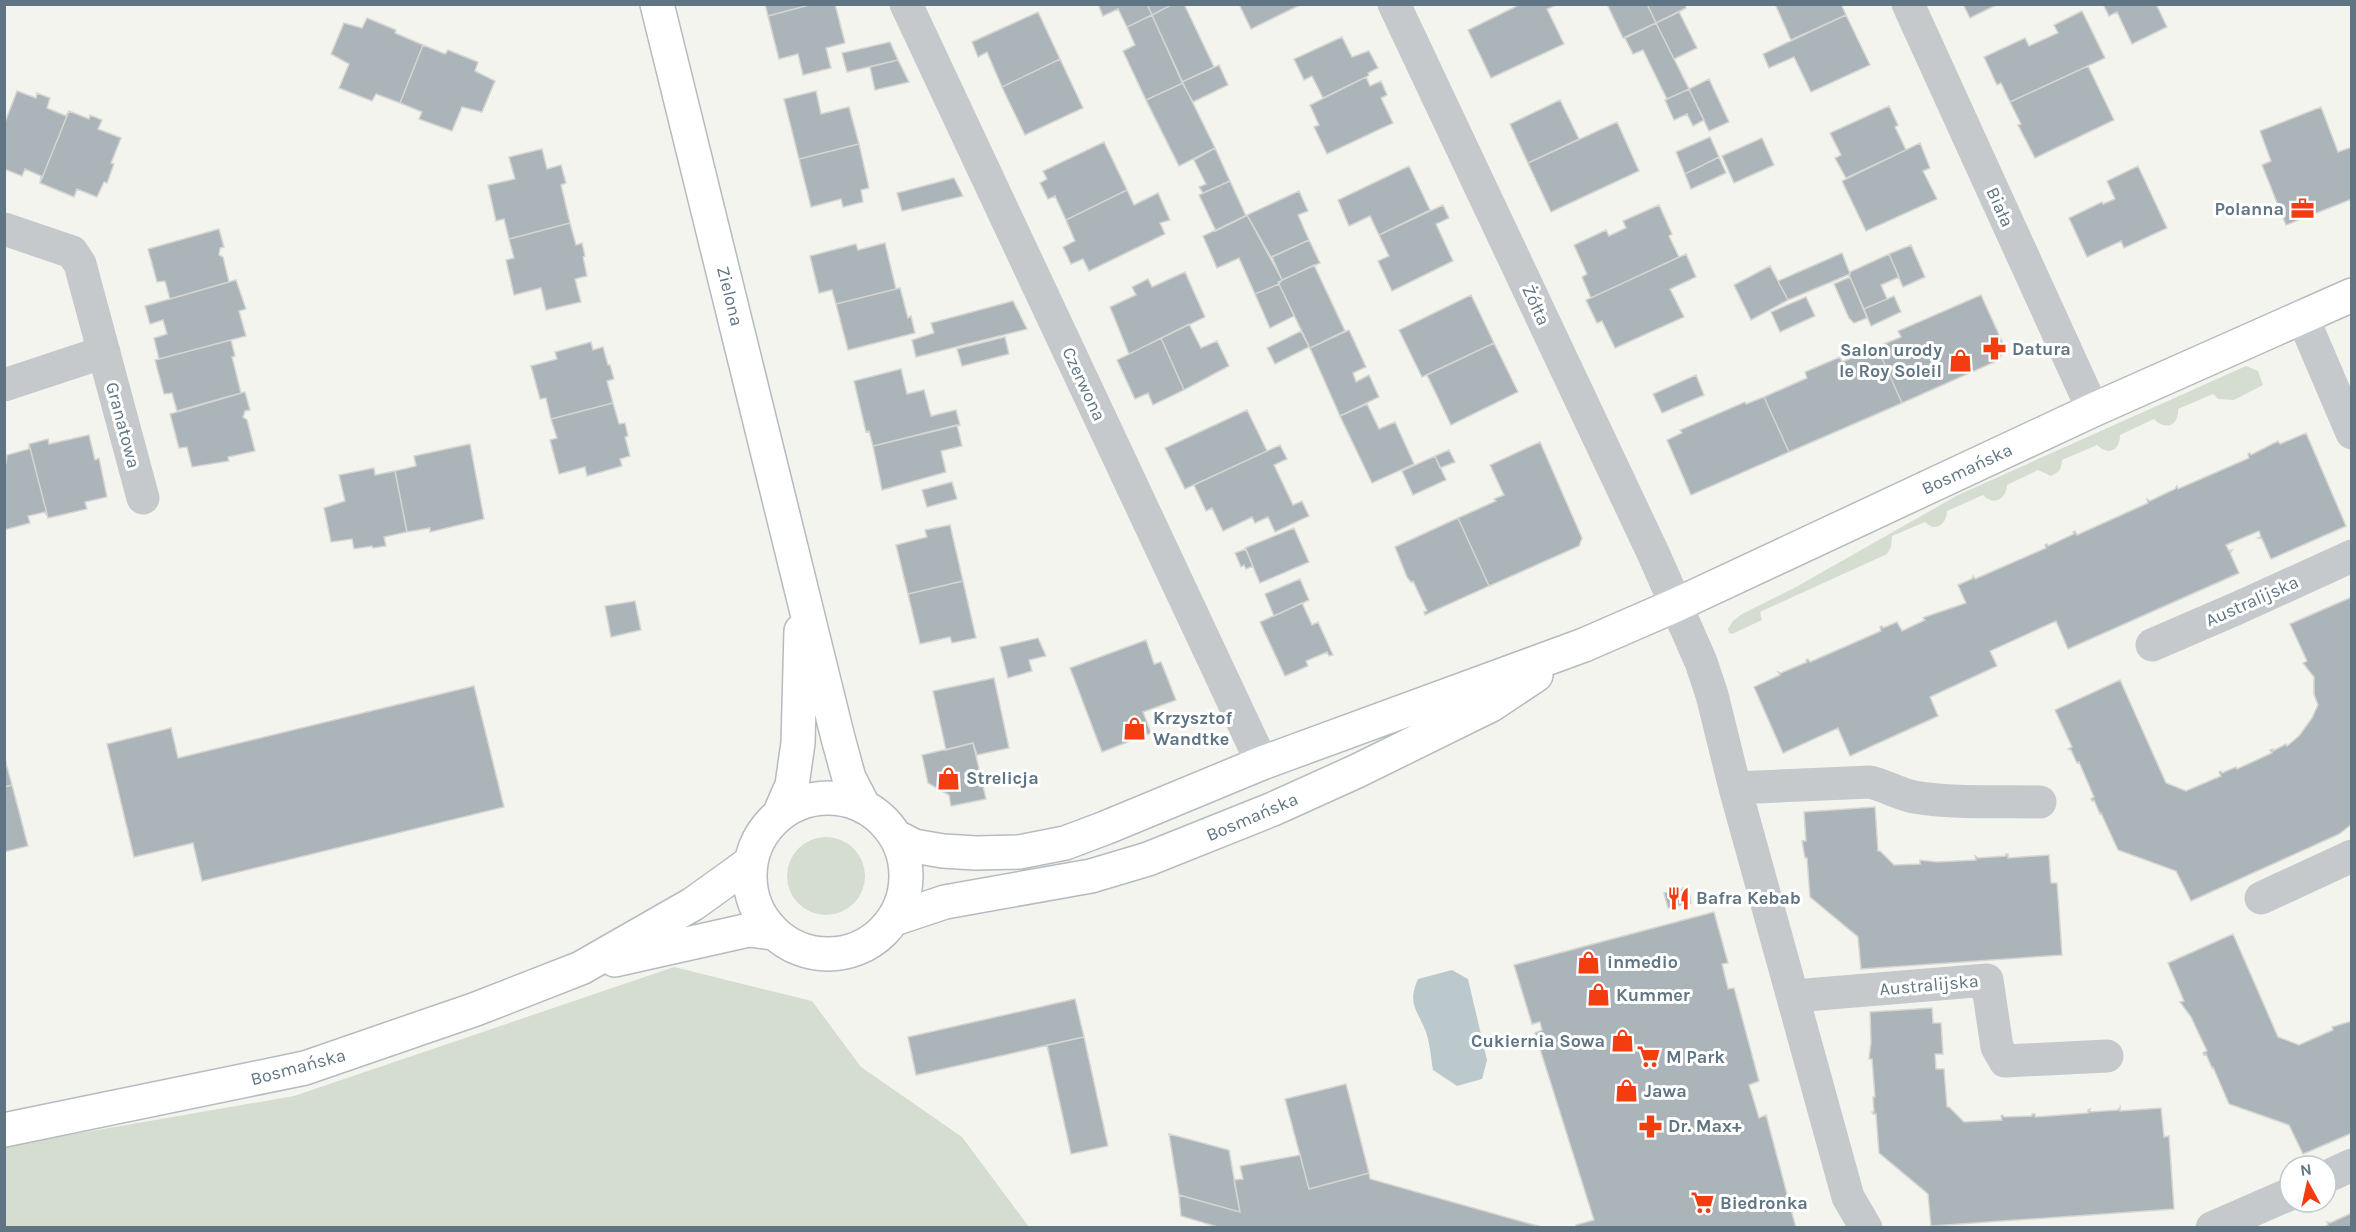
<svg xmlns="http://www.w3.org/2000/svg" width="2356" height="1232" viewBox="0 0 2356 1232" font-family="Karla,sans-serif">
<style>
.green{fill:#d5dcd0}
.water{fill:#bbc9cd}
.building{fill:#abb4b8;stroke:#d5d5d2;stroke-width:1.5}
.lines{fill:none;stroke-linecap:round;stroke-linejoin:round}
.secondary-casing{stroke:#b5bbbf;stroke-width:36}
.street{stroke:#c6c9cc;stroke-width:33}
.secondary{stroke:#fff;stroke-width:33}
.labels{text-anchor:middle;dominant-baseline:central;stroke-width:6;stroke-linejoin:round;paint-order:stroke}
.street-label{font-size:18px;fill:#607583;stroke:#fff}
.poi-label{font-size:18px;font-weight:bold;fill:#607583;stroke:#fff;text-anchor:start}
</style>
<rect width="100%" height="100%" fill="#f4f4ef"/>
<path class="green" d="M2246,366l12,5 5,14 -29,15 -16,-1 -5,-5 -35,15c1,17 -13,22 -24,10l-34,16c0,16 -12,21 -23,10l-35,15c-1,9 -2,12 -11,16l-13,-6 -31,15c-1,15 -14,21 -24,10l-36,16c0,13 -12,22 -22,11l-33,14 -1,11 -4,7 -127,58 2,8 -30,14 -3,-1 -1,-4 5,-8 9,-7 54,-27 162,-92z
M787 876a39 39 0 1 1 78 0a39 39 0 1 1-78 0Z
M674,967l138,34 49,66 101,70 67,90 -1024,1v-82l289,-50z"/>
<path class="water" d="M1452,970l16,9 19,81 -5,19 -25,7 -24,-16c-2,-12 -3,-26 -7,-38 -9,-23 -19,-28 -8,-53z"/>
<path class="building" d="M765,4h48l-45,12z
M813,4h22l10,39 -19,5 5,20 -28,7 -5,-21 -19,5 -11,-43z
M1098,4h49l5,11 -25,12 -9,-18 -15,7z
M1147,4h26l-21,11z
M1173,4h11l30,63 -32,15 -30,-67z
M1239,4h63l-51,25z
M1521,4h37l-11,5 17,35 -73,34 -23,-48z
M1607,4h40l9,19 -33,15z
M1647,4h38l1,4 -30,15z
M1780,4h61l5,11 -55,25 -15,-34z
M1963,4h35l-28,14z
M2103,4h53l11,23 -35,17 -15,-32 -8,4z
M2082,11l23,47 -95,44 -9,-19 -4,2 -13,-28 41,-19 4,8 29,-13 -4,-8z
M1038,12l22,47 -58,28 -15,-35 -9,5 -6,-15z
M1679,12l18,36 -23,11 -18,-36z
M1152,15l31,68 -37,17 -23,-49 12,-6 -8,-18z
M1846,15l24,50 -59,27 -17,-35 -25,11 -6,-14z
M367,18l29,12 -1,3 28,12 -23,58 -24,-9 -4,7 -33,-13 10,-24 -18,-10 13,-31 18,5z
M1656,23l33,66 -22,10 -24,-49 -10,4 -8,-16z
M1342,37l10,20 17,-6 9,17 -10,5 1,2 -3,2 -43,21 -11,-22 -8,4 -10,-21z
M890,42l8,18 -51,12 -5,-19z
M423,45l22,9 3,-4 30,12 -3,9 20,10 -13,31 -20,-5 -10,24 -33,-12 3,-7 -22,-9z
M1060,59l23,49 -58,27 -23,-48z
M898,60l11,22 -34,8 -5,-23z
M1219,65l9,20 -35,17 -11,-20z
M2088,66l26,54 -79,38 -17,-33 3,-1 -11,-22z
M1366,77l4,9 11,-5 6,14 -6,3 12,25 -66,31 -13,-27 5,-2 -9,-20z
M1709,79l20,43 -20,9 -20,-42z
M1183,83l32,65 -36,18 -33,-66z
M1689,89l15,31 -11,6 -6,-12 -13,6 -9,-20z
M17,91l19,7 1,-5 13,5 -3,10 19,8 3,-5 -29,72 1,-7 -16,-7 -3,7 -18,-7v-44z
M816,91l5,23 28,-7 10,37 -60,15 -15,-60z
M1560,100l19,39 -51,24 -18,-39z
M1889,106l9,19 -3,2 11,23 -60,28 -11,-20 6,-3 -11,-22z
M2321,107l17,45 14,-5v52l-66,26 -24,-60 9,-4 -11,-30z
M69,111l20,8 1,-4 12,5 -4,9 23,9 -10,25 3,1 -7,19 -3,-1 -7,15 -20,-8 -3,8 -34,-14z
M1617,122l22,49 -88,41 -23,-49z
M1710,137l9,20 -34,17 -9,-22z
M1762,138l12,27 -40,18 -12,-27z
M1104,142l23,48 -61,30 -11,-24 -7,3 -8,-16 7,-4 -4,-8z
M1920,143l10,25 -7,3 14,28 -71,32 -24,-50z
M859,144l10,44 -8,2 2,12 -20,5 -2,-8 -30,8 -12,-48z
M1215,148l15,33 -27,12 -4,-6 7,-3 -12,-24z
M542,149l5,20 14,-4 5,18 -5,2 9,38 -61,16 -5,-20 -8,2 -8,-36 27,-6 -6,-22z
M1719,157l7,16 -35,16 -6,-15z
M1409,166l21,44 -51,25 -9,-19 -21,10 -11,-26z
M2138,166l29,62 -43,20 -3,-7 -34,16 -18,-39 33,-16 1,2 12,-5 -8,-18z
M954,178l9,18 -61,15 -5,-18z
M1230,181l16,35 -30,15 -17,-36z
M1127,190l7,15 24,-12 12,27 -10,3 5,11 -76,37 -6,-12 -12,5 -8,-17 12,-6 -9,-21z
M1299,191l9,20 -10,4 11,25 -38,17 -24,-42z
M1443,205l6,13 -13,6 17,37 -61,30 -14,-30 11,-5 -10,-21z
M1659,205l13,29 -3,2 10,21 -88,41 -9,-21 5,-3 -13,-29 32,-15 3,6 17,-8 -3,-7z
M1247,215l35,65 -3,4 -24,10 -16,-36 -22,10 -14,-32z
M570,223l6,22 6,-2 3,13 -2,1 4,19 -12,3 6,23 -35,8 -5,-22 -27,7 -8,-35 8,-2 -5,-19z
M219,229l5,18 -4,1 -1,7 4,2 6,25 -59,17 -5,-18 -8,1 -9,-33z
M1309,240l11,23 -38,17 -10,-23z
M885,243l11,46 -60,15 -4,-14 -13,3 -9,-37 46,-12 2,6z
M1911,245l14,32 -22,10 -14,-33z
M1842,253l8,21 -62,26 -10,-19z
M1686,254l10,23 -26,12 14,28 -69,31 -13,-27 -5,2 -11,-23z
M1889,254l10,23 -18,8 6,14 -23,10 -15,-34 1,-3z
M1314,265l31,66 -35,17 -32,-66z
M1770,266l18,34 -37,20 -17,-35z
M1185,272l20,45 -76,37 -19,-47 26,-12 -4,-8 16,-8 4,8z
M1850,277l17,41 -13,5 -5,-5 -15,-34z
M236,280l10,29 -7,2 7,25 -87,23 -5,-21 13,-4 -4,-14 -13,4 -5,-18z
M1279,284l15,32 -24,12 -15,-34z
M900,288l8,30 3,-2 4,17 -67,17 -12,-46z
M1471,295l23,48 -72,34 -23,-47z
M1981,295l24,53 -6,12 -97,43 -25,-56 24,-10 -3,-6z
M1894,296l7,16 -30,14 -7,-17z
M1806,297l9,19 -35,16 -9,-20z
M1013,301l14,28 -111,28 -4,-17 22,-7 -3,-10z
M1189,324l12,24 16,-7 12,25 -45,24 -23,-52z
M1349,330l17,37 -13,6 3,9 13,-7 10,22 -39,19 -30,-68z
M1301,331l8,16 -34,17 -8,-16z
M1005,337l4,17 -47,12 -5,-17z
M1161,338l23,52 -31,15 -5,-12 -13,6 -18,-39z
M231,340l4,16 -3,1 9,36 -64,18 -5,-18 -8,1 -9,-34z
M591,342l2,8 10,-3 5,18h2l4,14 -7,2 6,22 -62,16 -5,-21 -6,1 -9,-33 26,-7 -2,-7z
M1494,343l24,49 -67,33 -24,-50z
M1877,347l25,56 -113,49 -25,-55 43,-19 -2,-6 35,-15 2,5z
M901,369l6,25 17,-4 7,26 25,-6 4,15 -87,21 -4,-15 -3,1 -12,-51z
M1696,375l8,20 -42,18 -9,-19z
M245,392l5,18 -5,1 -2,6 4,3 8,31 -27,6 1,4 -37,6 -5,-20 -8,1 -9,-34z
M1764,397l25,55 -98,43 -24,-55 15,-7 -2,-3 65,-28 1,2z
M613,403l6,21 6,-1 3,13 -3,1 5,19 -10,3 2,7 -35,10 -2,-9 -26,7 -9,-34 7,-2 -6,-19z
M1367,404l12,25 16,-7 19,42 -42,19 -32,-67z
M1247,410l20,41 -82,38 -20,-41z
M957,425l5,21 -21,5 5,21 -64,18 -9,-44z
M2306,433l40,93 -75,33 -9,-20 -4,-1 3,-1 -2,-6 -33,14 3,6 3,-1 -2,3 9,20 -171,76 -12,-28 -66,30 7,15 -67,31 8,19 -88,40 -12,-28 -55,25 -29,-66 26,-12 -2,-3 3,1 26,-11 -1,-2 2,-1 2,3 71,-31 -1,-4 2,-1 1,2 14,-6 5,9 23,-11 -2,-2 2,-1 41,-14 -8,-18 14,-6 1,-3 2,3 71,-31 -1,-3 2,-1 1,2 26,-12 -1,-2 2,-1 2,4 71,-32 -1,-4 3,2 25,-12 2,-3 1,3 71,-31 -1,-4 2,-1 1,2 27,-14 2,3z
M89,435l6,25 4,-2 8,39 -22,5 2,7 -39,9 -19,-74 19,-5 1,5z
M1540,442l42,96 -3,8 -90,40 -31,-68 38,-17 -2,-2 10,-4 -14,-30z
M29,444l19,74 -3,-6 -17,4 2,7 -26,7v-66l2,-1 1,-8 22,-6z
M470,444l14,75 -54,13v-4l-23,4 -12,-61 21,-5 -2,-10z
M1280,445l7,14 -13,6 19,40 9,-4 7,15 -34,16 -7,-15 -13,6 -3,-6 -29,14 -11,-23 -6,3 -12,-26z
M1449,450l6,12 -15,6 -5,-12z
M1435,456l11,24 -33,15 -11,-24z
M374,468l1,7 20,-4 12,61 -23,5 2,9 -13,2 -1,-2 -18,3 -2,-10 -21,3 -7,-34 21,-7 -6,-26z
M952,482l5,17 -30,8 -5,-17z
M1458,518l31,68 -64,29 -1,-3 3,-1 -14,-30 -2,1 -4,-5 -12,-30z
M950,525l13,56 -55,13 -12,-49 31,-8 -2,-7z
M1294,528l15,34 -49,21 -15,-35z
M1246,549l7,17 -7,3 -2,-4 -3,2 -6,-14z
M1300,579l9,21 -35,16 -9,-22z
M963,581l13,57 -24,5 -2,-6 -30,7 -12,-50z
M2352,597v227l-13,10 -148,67 -15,-30 -58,-21 -17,-37 -1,1 -6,-14 -2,1 -1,-2 3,-2 -15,-35 -2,1 -6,-13 -3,-1 4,-2 -17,-37 65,-30 46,103 20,8 35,-15 -2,-4 2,-1 1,2 14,-6 1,2 35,-16 -2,-3 3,-1v2l13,-7 1,2 12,-10 13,-18 6,-13 -4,-11v-17l-11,-14 4,-2 -17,-37z
M635,601l6,29 -30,7 -6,-31z
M1302,603l10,22 6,-3 15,33 -4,1 -2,-4 -21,9 2,5 -23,10 -25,-54z
M1038,638l8,18 -17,4 3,11 -24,7 -8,-31z
M1146,640l8,24 7,-2 15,38 -33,12 8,21 -49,19 -32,-84z
M994,678l15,70 -32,7 -4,-12 -27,7 -13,-59z
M474,686l30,121 -302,74 -9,-38 -59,14 -27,-113 64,-16 7,30z
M973,743l13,56 -35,7 -2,-11 -21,-12 -6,-28z
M4,756l8,29 -8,2z
M12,785l16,61 -24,6v-65z
M1875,807l3,44h2l14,14 26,-1v-4l17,2 39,-2 -1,-4 3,2 28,-2v-2h2v4l41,-3 2,28h6l5,72 -201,14 -3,-32 -48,-40 -3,-39h-2l-3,-17h4l-2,-29z
M1688,887l3,16 -23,5 -4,-15z
M1714,912l14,51 -6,1 6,25 6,-1 25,93 -10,4 10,33 7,-3 30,113h-219l-1,-3 18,-5 -59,-187 7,-3 -2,-8 -8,2 -18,-59z
M2233,934l45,103 21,8 34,-15 -1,-3 20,-6v112l-49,21 -14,-29 -60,-21 -16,-37 -1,1 -6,-14 -2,1 -1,-2 4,-2 -16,-34 -11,-15 4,-1 -16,-38z
M1075,999l9,38 -168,38 -8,-38z
M1932,1008l1,15h8l2,31h-8l1,15h8l3,38h2l15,15 38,-2 -1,-4 2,-1 1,2 28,-1v-2h3v3l53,-4v-3l2,-1v3l28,-2 2,-3v4l41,-3 3,29 5,-1 5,73 -243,17 -3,-32 -49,-41 -3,-39h-3l-1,-2h2l-1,-15h2l-3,-38h-3l2,-17 -1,-30z
M1084,1037l24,109 -37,8 -24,-109z
M1346,1084l23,89 -60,16 -24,-90z
M1169,1134l60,16 11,62 -61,-17z
M1300,1155l9,34 60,-16 1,6 175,49h-324l-40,-12 -2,-21 61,17 -6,-32 9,-1 -3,-13z
M2352,1213v15h-30l6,-3 -1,-3 3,1z"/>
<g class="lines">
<defs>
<path id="secondary" d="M657,4l181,734 11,40 15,29
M750 876a78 78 0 1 1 156 0a78 78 0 1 1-156 0Z
M779,815l13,-30 6,-42 3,-112
M895,836l19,10 29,5 33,2 43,-1 46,-9 40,-15 157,-65 322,-118 92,-40 417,-195 259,-115
M894,919l51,-17 146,-26 57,-17 125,-50 84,-38 134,-66 45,-30
M615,960l134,-30 24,3
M4,1130l301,-62 171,-59 105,-41 112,-64 57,-41"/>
</defs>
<use href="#secondary" class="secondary-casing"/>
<path class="street" d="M906,4l356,759
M1394,4l260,551 47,107 11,33 23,93 113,409 18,31
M1908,4l185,406
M4,229l68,23 8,12 63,234
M2302,316l50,117
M4,385l100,-33
M2152,645l88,-38 112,-51
M1735,788l135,-6c16,4 29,12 44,15 41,7 85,4 126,5
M2261,898l91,-42
M1794,996l193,-16 10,67 8,14 102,-5
M2326,1177l26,-12
M2212,1228l78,-34"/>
<use href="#secondary" class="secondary"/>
</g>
<defs>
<symbol id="office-bare" viewBox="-9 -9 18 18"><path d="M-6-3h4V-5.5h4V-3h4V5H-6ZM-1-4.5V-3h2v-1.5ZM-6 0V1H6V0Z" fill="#f33c10" stroke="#fff" stroke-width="2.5" paint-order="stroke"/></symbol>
<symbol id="pharmacy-bare" viewBox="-9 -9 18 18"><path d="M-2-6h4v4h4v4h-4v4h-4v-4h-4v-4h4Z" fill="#f33c10" stroke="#fff" stroke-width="2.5" paint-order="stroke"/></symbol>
<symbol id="shop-bare" viewBox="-9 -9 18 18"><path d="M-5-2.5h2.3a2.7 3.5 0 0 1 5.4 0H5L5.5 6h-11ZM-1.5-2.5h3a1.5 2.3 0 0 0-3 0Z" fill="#f33c10" stroke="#fff" stroke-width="2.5" paint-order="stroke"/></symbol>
<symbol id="restaurant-bare" viewBox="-9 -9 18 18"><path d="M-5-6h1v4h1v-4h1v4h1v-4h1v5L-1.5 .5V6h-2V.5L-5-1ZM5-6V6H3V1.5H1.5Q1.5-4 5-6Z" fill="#f33c10" stroke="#fff" stroke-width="2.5" paint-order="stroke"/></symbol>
<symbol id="supermarket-bare" viewBox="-9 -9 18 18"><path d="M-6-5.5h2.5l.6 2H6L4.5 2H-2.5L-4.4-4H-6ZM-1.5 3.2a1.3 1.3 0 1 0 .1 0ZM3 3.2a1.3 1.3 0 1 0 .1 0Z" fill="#f33c10" stroke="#fff" stroke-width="2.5" paint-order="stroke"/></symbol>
</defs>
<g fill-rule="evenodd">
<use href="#office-bare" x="2286" y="192" width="33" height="33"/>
<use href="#pharmacy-bare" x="1978" y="332" width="33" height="33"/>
<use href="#shop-bare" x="1944" y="344" width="33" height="33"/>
<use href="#shop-bare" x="1118" y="712" width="33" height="33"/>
<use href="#shop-bare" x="932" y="762" width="33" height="33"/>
<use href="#restaurant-bare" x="1662" y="882" width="33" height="33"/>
<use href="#shop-bare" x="1572" y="946" width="33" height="33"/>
<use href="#shop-bare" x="1582" y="978" width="33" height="33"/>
<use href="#shop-bare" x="1606" y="1024" width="33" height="33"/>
<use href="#supermarket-bare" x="1632" y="1040" width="33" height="33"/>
<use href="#shop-bare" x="1610" y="1074" width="33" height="33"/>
<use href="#pharmacy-bare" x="1634" y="1110" width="33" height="33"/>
<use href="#supermarket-bare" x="1686" y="1186" width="33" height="33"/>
</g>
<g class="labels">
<g class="street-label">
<text transform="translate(2000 207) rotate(66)">Biała</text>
<text transform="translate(730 296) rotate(76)">Zielona</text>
<text transform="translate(1536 305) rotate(65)">Żółta</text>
<text transform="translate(1084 384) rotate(65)">Czerwona</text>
<text transform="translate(123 425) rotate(75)">Granatowa</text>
<text transform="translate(1967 469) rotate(-25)">Bosmańska</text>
<text transform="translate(2252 601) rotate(-24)">Australijska</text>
<text transform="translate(1252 817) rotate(-23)">Bosmańska</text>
<text transform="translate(1929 985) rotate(-5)">Australijska</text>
<text transform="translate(298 1067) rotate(-15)">Bosmańska</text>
</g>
<g class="poi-label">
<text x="2284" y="209" text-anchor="end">Polanna</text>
<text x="2012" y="349">Datura</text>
<text x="1942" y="350" text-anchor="end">Salon urody<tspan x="1942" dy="21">le Roy Soleil</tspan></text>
<text x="1153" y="718">Krzysztof<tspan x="1153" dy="21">Wandtke</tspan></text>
<text x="966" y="778">Strelicja</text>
<text x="1696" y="898">Bafra Kebab</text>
<text x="1607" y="962">inmedio</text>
<text x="1616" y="995">Kummer</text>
<text x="1605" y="1041" text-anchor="end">Cukiernia Sowa</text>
<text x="1666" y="1057">M Park</text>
<text x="1644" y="1091">Jawa</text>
<text x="1668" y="1126">Dr. Max+</text>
<text x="1720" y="1203">Biedronka</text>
</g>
</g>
<rect width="2356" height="1232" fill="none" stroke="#607583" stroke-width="12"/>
<g transform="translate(2308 1184) rotate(352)"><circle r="28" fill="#ffffff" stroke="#bfc8cd" stroke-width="1.5"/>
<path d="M0-4.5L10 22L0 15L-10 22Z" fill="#f33c10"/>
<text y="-9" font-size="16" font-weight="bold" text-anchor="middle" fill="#607583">N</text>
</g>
</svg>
